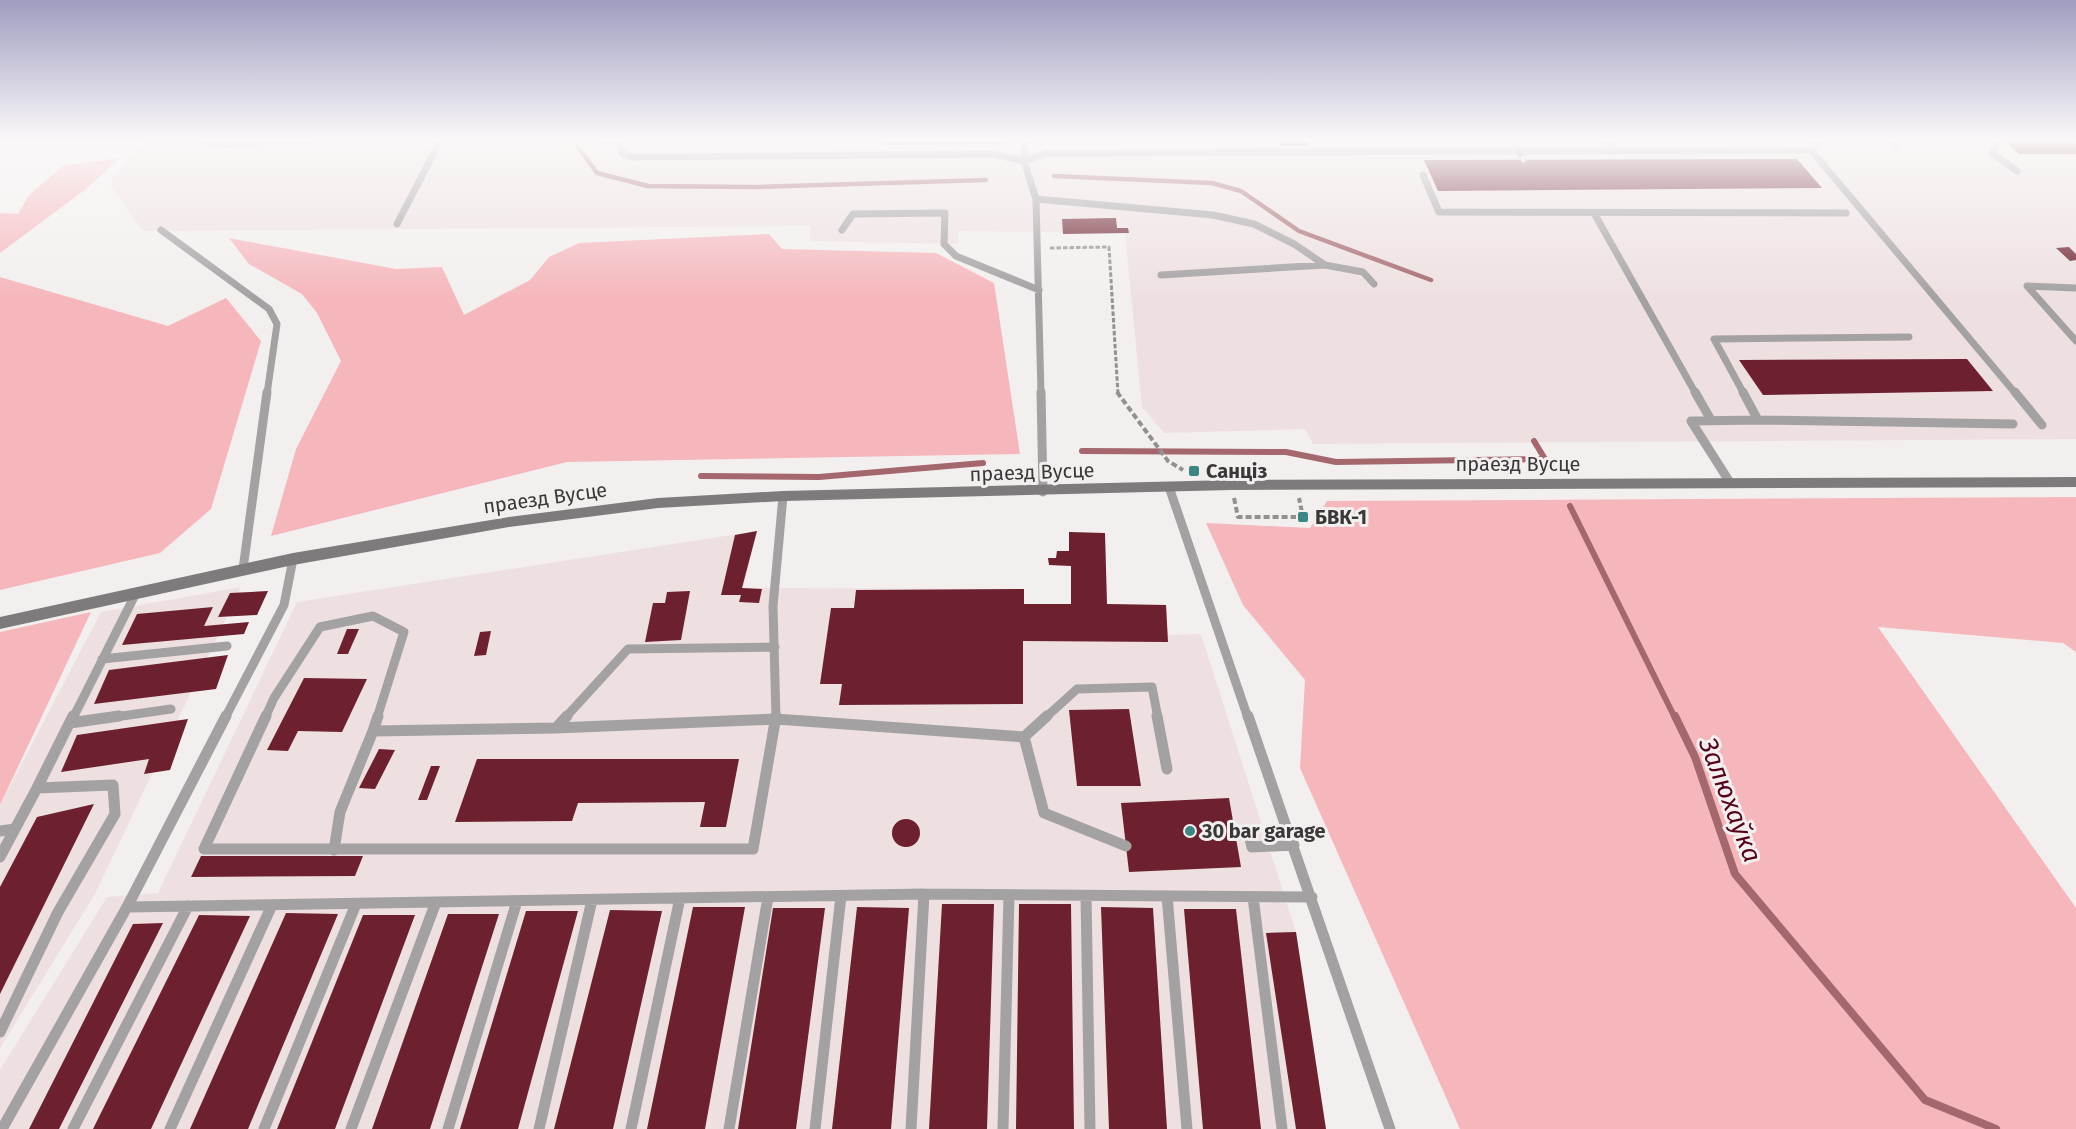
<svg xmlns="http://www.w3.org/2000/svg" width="2076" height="1129" viewBox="0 0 2076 1129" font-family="'Fira Sans',sans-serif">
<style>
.built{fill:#eee0e1}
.green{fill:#f5b7bc}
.water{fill:#d27b84;stroke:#a4676d;stroke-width:1.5}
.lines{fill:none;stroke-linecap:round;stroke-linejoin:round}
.stream-far2{stroke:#a4676d;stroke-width:4.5}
.stream-far1{stroke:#a4676d;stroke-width:6}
.stream{stroke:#a4676d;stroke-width:8}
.building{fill:#6d202e}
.path-far1{stroke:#939090;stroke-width:3;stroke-dasharray:4.5 2;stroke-linecap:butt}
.path{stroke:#939090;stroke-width:4;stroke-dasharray:6 3;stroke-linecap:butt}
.lane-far2{stroke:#a3a1a1;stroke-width:7}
.lane-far1{stroke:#a3a1a1;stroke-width:9}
.lane{stroke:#a3a1a1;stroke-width:11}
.secondary{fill:#7d7b7b;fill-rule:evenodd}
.rail-casing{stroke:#817e7e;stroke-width:5}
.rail{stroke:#f3efef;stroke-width:4;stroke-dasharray:10;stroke-linecap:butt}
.poi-dot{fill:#3d8583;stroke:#f3efef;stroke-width:2}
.labels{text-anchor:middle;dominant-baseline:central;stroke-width:6;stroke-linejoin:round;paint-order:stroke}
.street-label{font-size:20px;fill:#393737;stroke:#f3efef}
.poi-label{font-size:20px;font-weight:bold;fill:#393737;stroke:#f3efef;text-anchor:start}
.near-water-label{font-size:26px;font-style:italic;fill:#540219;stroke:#f3efef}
</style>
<rect width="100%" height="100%" fill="#f3efef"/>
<path class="built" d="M145,139h1931v300l-763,5 -8,-15 -141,4 -22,-26 -17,-174 -166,-2 -1,13 -148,-3v-15l-667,5 -33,-46 2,-7z
M757,531l-14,57 281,1v15h47v-38l-22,-1 -1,-7h8l1,-7h12v-19l36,1 2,71 59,1 2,30 33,-1 95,298 30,197h-1326v-59l107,-173 51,-4 139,-291z
M241,587l-146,307 -95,154v-243l101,-193z"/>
<path class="green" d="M120,158l-34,31 -86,64v-40l18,1 11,-19 34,-29z
M769,234l13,15 154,4 58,30 26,171 -453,8 -296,74 25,-87 45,-88 -24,-48 -15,-19 -53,-30 -20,-26 167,31 46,-2 22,48 66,-35 19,-23 30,-14z
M0,277l168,49 58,-28 35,43 -50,168 -51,44 -160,37z
M2076,497v155l-13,-9 -185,-16 198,281v221h-616l-160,-361 5,-88 -62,-75 -37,-82 104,5 17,-27z
M91,612l-90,191 -1,1v-172z"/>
<path class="water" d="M887,139h116v4l-117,1z"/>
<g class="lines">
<path class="stream-far2" d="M577,146l20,27 51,13 105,1 233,-7
M1054,176l158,7 29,8 58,40 132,49"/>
<path class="stream-far1" d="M1534,441l11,18
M1082,451l204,1 50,10 209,-3
M701,476l118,1 164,-14
M1570,506l105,212"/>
<path class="stream" d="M1675,716l20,41 40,117 190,226 71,29"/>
</g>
<path class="building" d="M1278,139h26l3,7h-27z
M2003,139h67l6,5v10h-57z
M1797,159l25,29 -384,3 -14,-31z
M1116,218l1,10h11l1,5 -66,1 -1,-15z
M2069,247l7,7v6l-6,1 -14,-13z
M1967,359l26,32 -230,4 -24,-35z
M757,531l-15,57 20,1 -3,14 -20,-1 2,-7h-20l14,-60z
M1069,532l36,1 2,71 59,1 2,37 -145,-1v63l-184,1 3,-21h-22l11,-76h23l2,-18 168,-1v15h47v-38l-22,-1 -1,-7h8l1,-7h12z
M268,591l-11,24 -39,2 12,-24z
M690,591l-9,49 -36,2 8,-39h12l2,-11z
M213,607l-9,19 45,-4 -5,12 -122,11 15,-31z
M347,629h12l-11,25h-11z
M491,631l-5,24 -12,1 6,-24z
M228,655l-12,34 -122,15 15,-34z
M304,678l63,1 -25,53 -44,-1 -10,20 -21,-1z
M1129,709l12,77h-64l-8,-76z
M188,719l-18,51 -26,4 5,-15 -88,13 16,-37z
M379,749l16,1 -20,39 -16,-1z
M477,759h262l-13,68h-26l5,-25 -127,1 -6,18 -117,1z
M431,766h9l-13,34h-9z
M1229,798l12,69 -112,5 -8,-69z
M94,804l-94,190v-107l37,-70z
M892 833a14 14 0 1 1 28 0a14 14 0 1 1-28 0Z
M201,856h162l-8,20 -164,1z
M942,904h52l-7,225h-58z
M1019,904h52l3,225h-58z
M693,907h52l-40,222h-58z
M857,907l52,1 -18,221h-59z
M1101,907l52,1 14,221h-58z
M773,908h52l-29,221h-58z
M1184,909h52l25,220h-58z
M610,910l52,1 -49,218h-59z
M526,911h52l-60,218h-58z
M286,913l52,1 -90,215h-58z
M448,914h51l-69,215h-58z
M199,915l51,1 -99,213h-58z
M363,915h52l-80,214h-58z
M163,923l-104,206h-30l104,-205z
M1296,932l30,197h-30l-30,-196z"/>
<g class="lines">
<path class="path-far1" d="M1050,248l59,-1 9,147"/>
<path class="path" d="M1117,392l51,69 15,9
M1234,498l4,19h65l-4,-19"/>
<path class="lane-far2" d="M194,139l24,6 111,-6
M600,139l21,5v8l10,5 362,-3 31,7 23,-8 764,-3
M1025,139l-1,22 12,38 5,195
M1606,139l7,11
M1818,139l3,3 -10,8 205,244
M1886,139l10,7
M1991,139l5,5 -4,9 25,18
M1423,175l16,37 407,1
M1036,199l177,16 41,9 40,20 31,21
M1594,213l102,181
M397,224l44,-85
M161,230l108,79 8,15 -10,70
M842,230l11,-16 92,-1 -1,31 12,12 83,34
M1161,275l164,-10 38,7 11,12
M2076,288l-49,-2 49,55
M1744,394l-30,-55 195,-2"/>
<path class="lane-far1" d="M1041,392l2,100
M1695,392l16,28
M1743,392l15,28 255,4
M2015,392l27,33
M1691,421l38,60
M1691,421l67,-1
M1169,487l79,231
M243,569l24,-177
M102,659l125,-13
M73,718l63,-125
M108,718l63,-9
M225,718l59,-113 9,-46
M265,718l9,-20 46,-71 53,-11 31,16 -27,86
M565,718l63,-69 147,-2
M776,718l-3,-112 10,-110
M1045,718l32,-29 75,-2 6,31"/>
<path class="lane" d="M266,716l-62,133h549l23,-133
M1157,716l10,53
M1248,716l142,413
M70,723l49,-7
M556,728l11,-12
M373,731l5,-15
M1024,737l20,76 82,33
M0,831l15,-2
M1235,834l14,1 3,12 42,-2
M334,850l6,-38 33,-81 183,-3 220,-9 248,18 23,-21
M0,857l37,-69
M1086,896l4,233
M1167,896l20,233
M1253,897l29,232
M127,907l797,-13 388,3
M0,1032l58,-120 57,-98 -2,-29 -76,3 36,-72
M2,1129l125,-222 99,-191
M73,1129l115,-223
M170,1129l102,-224
M264,1129l92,-225
M351,1129l85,-227
M448,1129l69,-228
M539,1129l53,-229
M631,1129l49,-231
M729,1129l39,-232
M815,1129l26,-233
M911,1129l13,-235
M1003,1129l6,-234"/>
<path class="secondary" d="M2076,477v10l-845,3 -448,11 -125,7 -149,19 -216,38 -293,64v-12l293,-64 216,-36 149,-19 125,-7 448,-11z"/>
<defs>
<path id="rail" d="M1512,139l12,22"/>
</defs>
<use href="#rail" class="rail-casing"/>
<use href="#rail" class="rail"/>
</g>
<linearGradient id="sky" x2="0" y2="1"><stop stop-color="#9f9dc0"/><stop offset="0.47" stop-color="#faf8f8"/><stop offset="1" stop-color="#faf8f8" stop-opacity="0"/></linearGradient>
<rect width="2076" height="297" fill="url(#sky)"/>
<g class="poi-dot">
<rect x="1188" y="465" width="12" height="12" rx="3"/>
<rect x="1297" y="511" width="12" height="12" rx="3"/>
<circle cx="1190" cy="831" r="6"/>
</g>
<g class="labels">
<g class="street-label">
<text x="1518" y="464">праезд Вусце</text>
<text transform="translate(1032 472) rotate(-2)">праезд Вусце</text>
<text transform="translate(545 498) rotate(-8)">праезд Вусце</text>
</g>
<g class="poi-label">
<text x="1206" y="471">Санціз</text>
<text x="1315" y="517">БВК-1</text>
<text x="1202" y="831">30 bar garage</text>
</g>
<g class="near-water-label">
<text transform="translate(1730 800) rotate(69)">Залюхаўка</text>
</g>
</g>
</svg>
